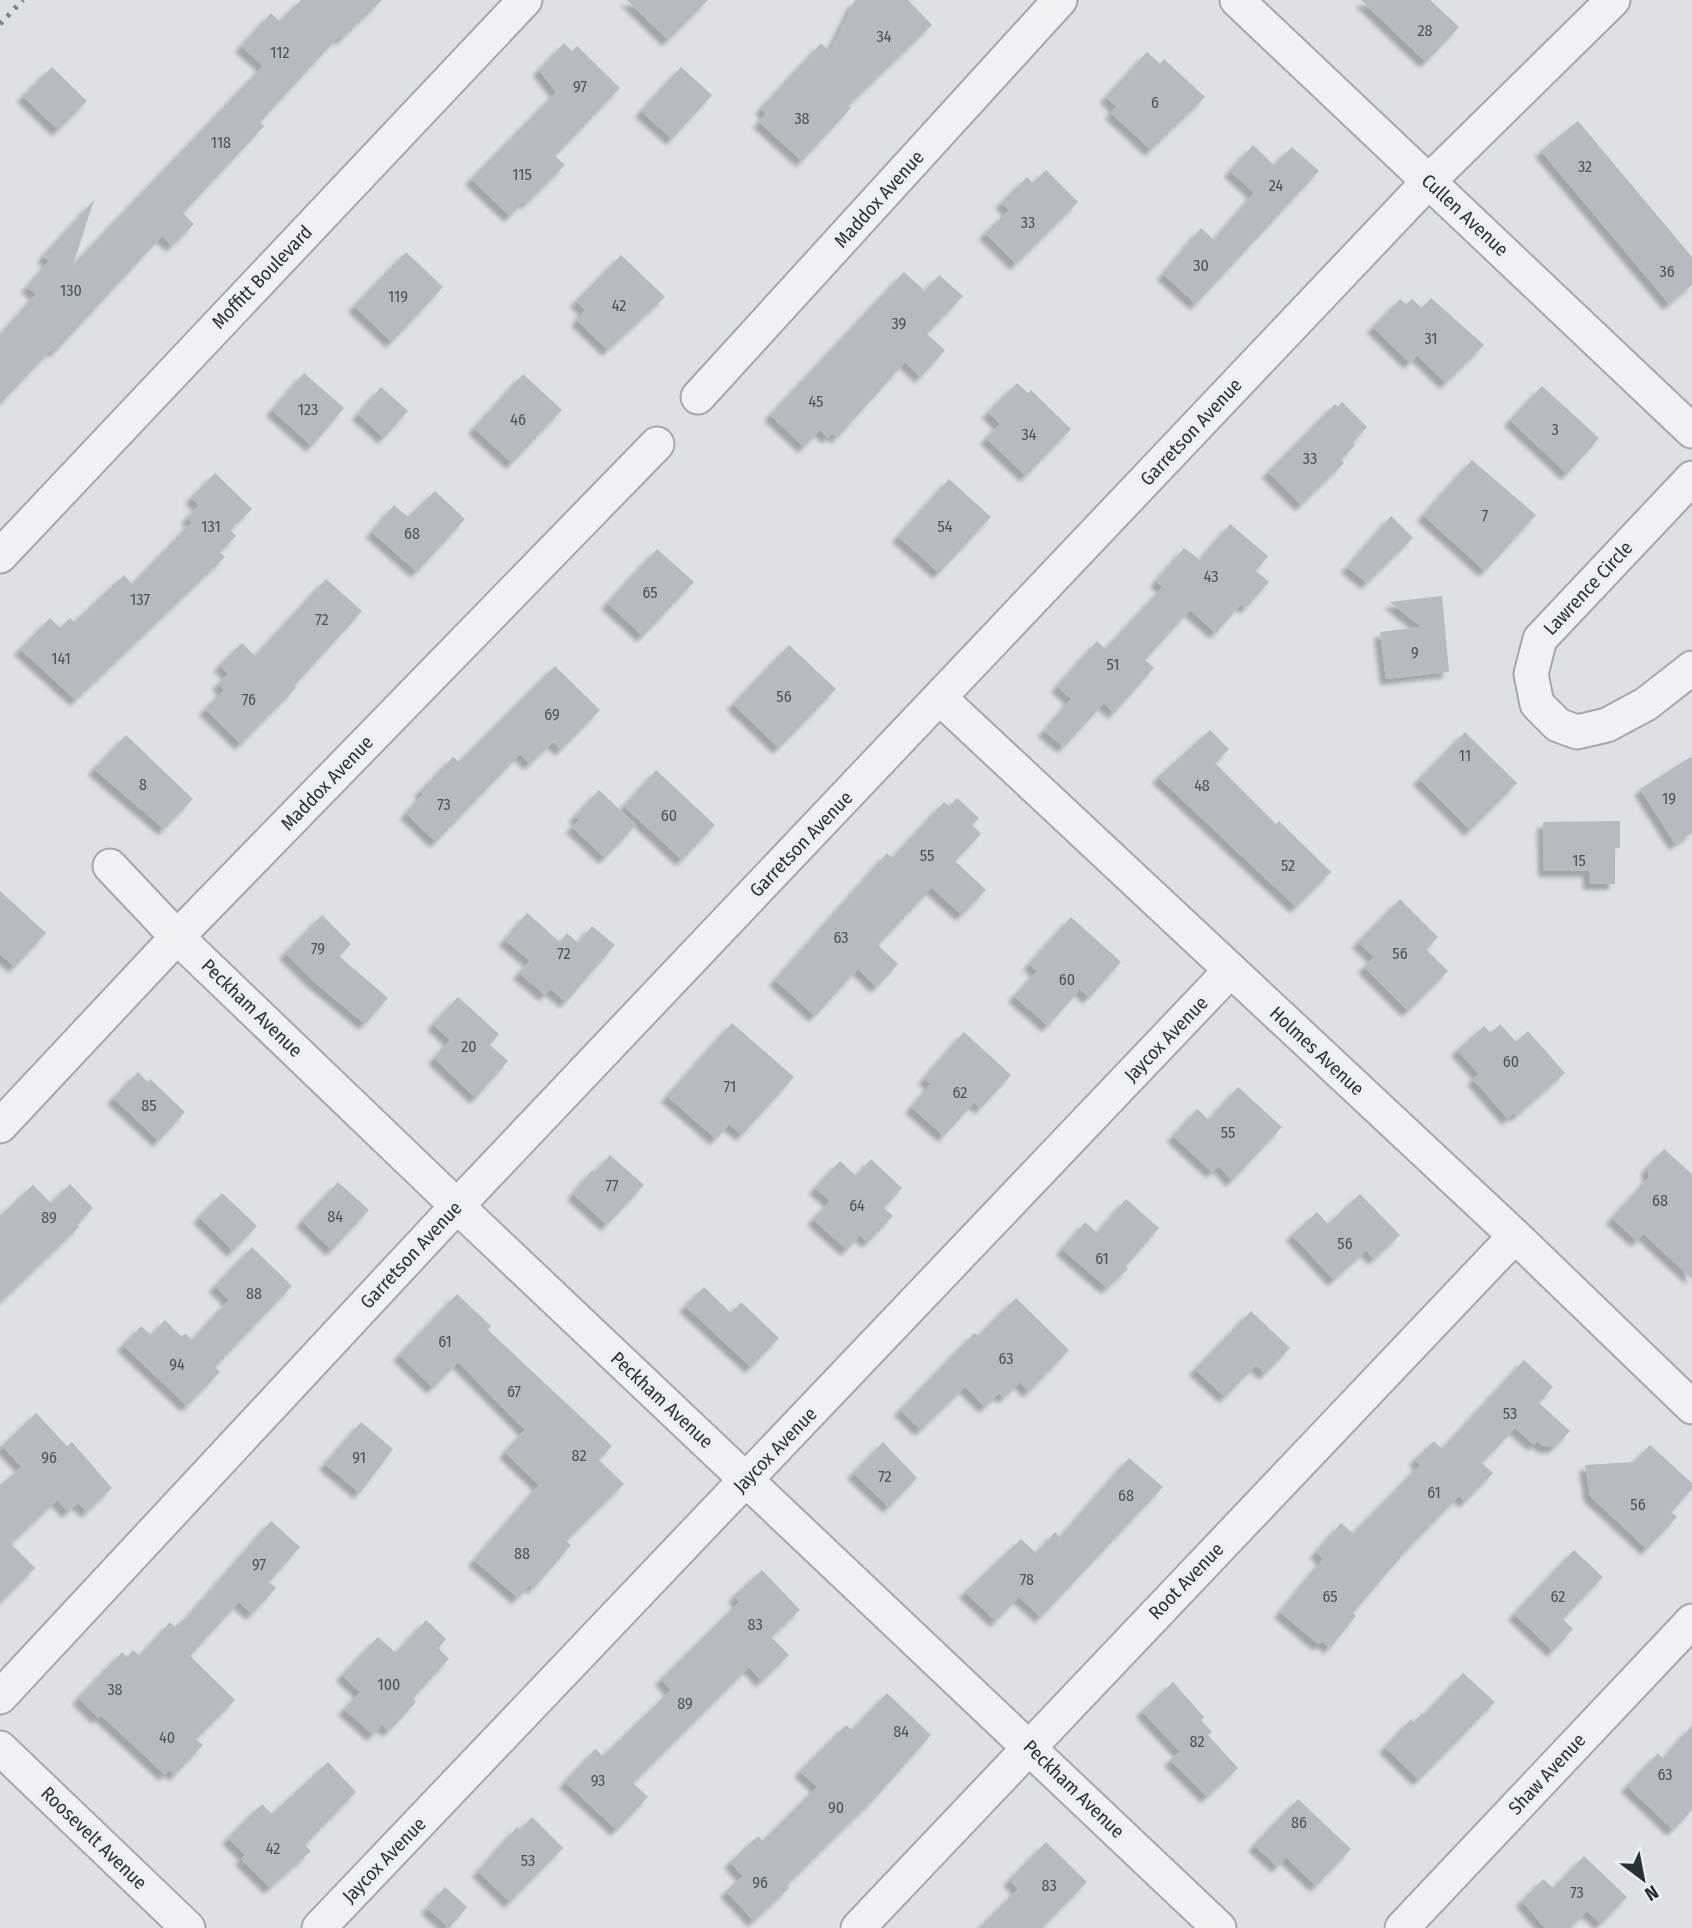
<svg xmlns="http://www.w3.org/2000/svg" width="1692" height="1928" viewBox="0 0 1692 1928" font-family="'Fira Sans Condensed',sans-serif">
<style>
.building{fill:#b5bbc1;filter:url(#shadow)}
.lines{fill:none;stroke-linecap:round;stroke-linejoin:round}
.minor-casing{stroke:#a3a8ae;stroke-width:37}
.minor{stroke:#eff1f4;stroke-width:33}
.rail{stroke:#79828d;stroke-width:5;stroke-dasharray:3.5 7;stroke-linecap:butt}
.labels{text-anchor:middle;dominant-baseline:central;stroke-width:7;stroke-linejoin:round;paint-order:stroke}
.number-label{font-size:16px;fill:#4b535c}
.street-label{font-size:19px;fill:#28303a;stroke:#ecf0f3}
</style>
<defs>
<filter id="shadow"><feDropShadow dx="-6" dy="6" stdDeviation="2" flood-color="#0004"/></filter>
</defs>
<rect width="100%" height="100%" fill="#dde1e5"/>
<path class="building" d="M301,0h81l-40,39 -3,-3 -79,86 4,4 -81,87 11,11 -22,22 -10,-10 -107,116 -3,-3 -52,55v-69l36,-41 -9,-7 22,-26 -6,-5 51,-56 -21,65 190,-199 -22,-20 30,-33 8,8z
M627,0h81l-40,40z
M855,0h53l24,25 -84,81 3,2 -49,53 -43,-39 7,-8 -5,-6 60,-65 8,9z
M1361,0h69l29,27 -33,35z
M564,43l8,8 5,-5 43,42 -65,68 10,9 -38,38 -3,-2 -14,15 -39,-37 85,-87 -17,-22z
M1147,52l13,12 4,-5 41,38 -54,53 -40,-37 5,-6 -10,-10z
M52,67l35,34 -29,29 -35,-34z
M681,67l31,28 -40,44 -31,-28z
M1578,121l114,136v28l-23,19 -128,-153z
M1253,145l21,20 18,-18 27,24 -123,133 -33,-30 38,-46 13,12 40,-47 -24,-22z
M1046,170l32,32 -62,62 -31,-31 24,-23 -8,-7 26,-26 6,6z
M406,252l37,35 -51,55 -38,-36z
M621,255l44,42 -57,53 -31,-30 8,-10 -9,-9z
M904,272l21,19 14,-16 24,21 -36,38 18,16 -24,27 -16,-15 -68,76 -5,-5 -4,5 -8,-8 -16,17 -34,-32z
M1431,298l53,47 -38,38 -29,-28 -7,8 -37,-36 27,-28 6,5 6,-5 10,9z
M304,373l40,35 -32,38 -40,-36z
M523,374l39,36 -50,53 -38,-35z
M1017,383l11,10 3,-3 40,39 -45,47 -40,-38 14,-14 -12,-12z
M1542,386l57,52 -32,36 -57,-54z
M381,387l27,24 -24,27 -26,-24z
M1342,402l25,25 -14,15 2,3 -14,15 3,3 -43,42 -33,-33 67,-68 3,3z
M1472,460l64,55 -51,56 -62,-56z
M215,473l37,36 -22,21 6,6 -16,16 5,5 -149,143 -56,-51 30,-31 10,10 10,-10 4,4 50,-47 8,9 60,-62 -5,-4 12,-13 -8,-7z
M949,479l42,38 -52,56 -41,-37z
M435,491l30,28 -48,53 -45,-40 22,-27 14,12z
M1391,516l22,22 -46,45 -20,-16z
M1230,524l38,32 -12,15 13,11 -23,26 -5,-4 -25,29 -26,-23 -45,50 9,8 -40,45 -10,-10 -40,44 -20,-16 27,-32 -14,-13 40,-45 8,8 58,-62 -7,-6 28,-33 16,12z
M657,549l37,33 -51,54 -36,-33z
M326,579l36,32 -68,75 2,2 -55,56 -36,-35 19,-19 -6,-6 10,-10 -8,-9 22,-22 13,13z
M1442,596l7,76 -63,7 -6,-47 41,-5 -31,-25z
M789,645l47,44 -57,59 -46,-44z
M555,666l45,44 -39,40 -8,-8 -23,22 -10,-10 -84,88 -30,-29 17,-19 -3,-3 33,-34 6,5z
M1210,730l19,19 -14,14 61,61 3,-3 52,51 -35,35 -138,-130z
M1465,732l52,51 -47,47 -51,-51z
M126,735l67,64 -29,30 -70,-60z
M1692,756v77l-17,11 -35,-55z
M656,770l59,55 -33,35 -58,-54z
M599,790l37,35 -31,33 -33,-31 7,-7 -4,-4z
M957,798l22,20 -7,7 9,9 -26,27 31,29 -24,25 -30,-27 -54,57 20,19 -21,23 -19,-18 -43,47 -40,-36 112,-127 5,5 52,-56 5,4z
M1620,821v27h-5v36h-26v-13h-45l-1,-49z
M0,891l46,42 -31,34 -15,-13z
M1400,899l38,38 -12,12 22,22 -40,40 -44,-44 10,-10 -16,-15z
M527,913l33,29 7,-9 11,10 14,-17 23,19 -49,57 -15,-13 -6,6 -26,-22 11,-12 -25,-21z
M322,915l29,29 -12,12 49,42 -23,26 -52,-43 -28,-28z
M1071,917l50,45 -32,36 -9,-9 -32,37 -34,-30 23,-25 -8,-7z
M458,997l41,37 -9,11 18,16 -32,37 -42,-40 16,-18 -17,-16z
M732,1023l62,54 -52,58 -13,-11 -13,15 -49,-43z
M1500,1024l16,18 12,-11 37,42 -49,43 -2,-3 -6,6 -35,-40 6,-5 -22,-24 27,-24 7,7z
M964,1032l47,43 -30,33 -7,-6 -30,34 -33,-29 20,-23 -7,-6z
M138,1072l10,10 2,-3 35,33 -26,29 -46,-43z
M1238,1087l44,40 -50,54 -13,-15 -7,6 -39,-36 24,-27 12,11z
M1664,1149l28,25v105l-48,-45 -7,7 -25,-23 37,-41 -2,-9z
M610,1155l34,30 -37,40 -34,-31 19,-24 3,2z
M871,1159l31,29 -18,20 9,8 -25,26 -8,-7 -13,15 -34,-31 17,-18 -15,-13 25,-27 16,15z
M338,1182l31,28 -37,40 -30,-29z
M70,1184l23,24 -16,17 2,2 -79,76v-87l33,-31 18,18z
M222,1193l35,33 -24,25 -34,-34z
M1360,1194l40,41 -26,24 -8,-9 -32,30 -42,-45 25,-23 11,12z
M1126,1199l33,29 -33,38 2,3 -21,19 -45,-39 23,-27 12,11z
M252,1247l40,39 -77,81 5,5 -33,34 -64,-61 18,-19 10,9 14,-15 16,16 5,-2 6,6 37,-40 -14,-14z
M704,1287l27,26 10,-11 38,36 -28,29 -66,-61z
M457,1294l34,32 -3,4 124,116 -13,14 25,24 -58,57 5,4 -37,43 -4,-3 -12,13 -44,-38 65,-75 -34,-33 20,-22 -67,-68 -25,26 -34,-33z
M1016,1298l53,52 -40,42 -9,-10 -16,16 -5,-5 -14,14 -20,-20 -44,43 -21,-20 74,-77 4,3z
M1251,1311l39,37 -25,26 -9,-9 -31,32 -30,-28z
M1524,1360l29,27 -14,16 31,28 -15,16h-11l-7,-6 -3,4 -19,-17 -33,35 11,10 -28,29 -6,-6 -56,58 -50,59 3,3 -26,32 -7,-6 -5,2 -38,-32 43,-53 -7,-7 25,-29 12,10 67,-68 -5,-6 19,-18 8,8z
M36,1413l31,33 5,-4 40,46 -25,24 -9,-9 -10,9 -11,-12 -46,44 24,24 -35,35v-118l22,-18 -20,-21z
M361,1422l32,27 -33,44 -35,-29z
M883,1442l34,36 -28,29 -36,-34z
M1650,1445l42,38v6l-21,23 6,5 -30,32 -57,-53 -5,-31 49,-3z
M1129,1458l34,29 -122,130 -22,-20 -23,24 -31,-29 56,-53 15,14 19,-21 5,5z
M271,1521l29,26 -31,35 7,6 -24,26 -13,-12 -49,54 45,44 -39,39 7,6 -28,30 -6,-5 -4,5 -64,-60 -3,3 -20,-20 44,-46 5,5 6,-7 7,6 30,-34 5,5 13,-11z
M1574,1550l29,27 -40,42 10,10 -20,22 -39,-37z
M762,1570l38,40 -29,27 18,18 -27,26 -13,-14 -116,116 15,14 -31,33 -52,-48 30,-33 8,7 68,-66 -10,-11 78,-77 -5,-6z
M426,1620l20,19 -8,9 11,11 -36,39 3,4 -27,29 -7,-6 -9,10 -29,-26 16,-17 -18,-17 36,-38 18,16z
M1463,1673l32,29 -76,78 -34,-33 26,-28 3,3 8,-9 2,2z
M1173,1682l31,35 -3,3 11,12 -4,3 30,33 -31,29 -37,-37 10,-8 -38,-41z
M887,1693l44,42 -55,62 -89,88 2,3 -35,33 -28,-30 17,-15 -13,-14 28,-26 5,5 54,-54 -17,-16 46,-46 6,5z
M1692,1725v85l-19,20 -46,-44 31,-33 5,6z
M328,1762l28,30 -51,53 6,6 -41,37 -29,-29 4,-4 -17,-17 34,-34 10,10z
M1298,1799l53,50 -35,37 -30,-29 -8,10 -24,-22z
M532,1817l31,31 -53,54 -32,-31 39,-44 3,3z
M1046,1842l41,40 -45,46h-63l39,-39 -9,-9z
M1584,1856l43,41 -26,27 -14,-13 -17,17h-25l-23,-27 21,-22 10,9z
M445,1887l22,20 -18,21 -22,-20z"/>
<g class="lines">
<defs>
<path id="minor" d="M1237,0l455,431
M698,397l362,-397
M1692,478l-152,161 -9,35 6,30 21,21 19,7 30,-7 39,-21 46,-36
M0,556l525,-556
M940,698l575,538 177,171
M110,866l67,71 280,269 762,722
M0,1126l177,-189 480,-493
M0,1697l457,-491 972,-1025 184,-181
M0,1748l188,180
M319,1928l911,-957
M858,1928l657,-692
M1402,1928l290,-307"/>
</defs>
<use href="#minor" class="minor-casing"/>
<use href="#minor" class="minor"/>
<path class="rail" d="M0,24l23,-24"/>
</g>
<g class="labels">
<g class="number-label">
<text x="1425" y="30">28</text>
<text x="884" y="36">34</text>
<text x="280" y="52">112</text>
<text x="580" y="86">97</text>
<text x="1155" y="102">6</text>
<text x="802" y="118">38</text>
<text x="221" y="142">118</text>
<text x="1585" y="166">32</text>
<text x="522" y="174">115</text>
<text x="1276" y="185">24</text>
<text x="1028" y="222">33</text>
<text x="1201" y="265">30</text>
<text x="1667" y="271">36</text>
<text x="71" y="290">130</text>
<text x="398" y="296">119</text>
<text x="619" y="305">42</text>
<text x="899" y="323">39</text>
<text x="1431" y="338">31</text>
<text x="816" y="401">45</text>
<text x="308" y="409">123</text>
<text x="518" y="419">46</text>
<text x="1555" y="429">3</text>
<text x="1029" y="434">34</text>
<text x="1310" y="458">33</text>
<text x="1485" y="515">7</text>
<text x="211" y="526">131</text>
<text x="945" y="526">54</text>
<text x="412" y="533">68</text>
<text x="1211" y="576">43</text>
<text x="650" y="592">65</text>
<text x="140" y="599">137</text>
<text x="322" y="619">72</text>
<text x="1415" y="652">9</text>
<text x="61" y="658">141</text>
<text x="1113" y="664">51</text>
<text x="784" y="696">56</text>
<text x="249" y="699">76</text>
<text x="552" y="714">69</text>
<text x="1465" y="755">11</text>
<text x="143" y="784">8</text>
<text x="1202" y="785">48</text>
<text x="1669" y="798">19</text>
<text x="444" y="804">73</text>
<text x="669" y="815">60</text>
<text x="927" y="855">55</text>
<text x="1579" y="860">15</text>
<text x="1288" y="865">52</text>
<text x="841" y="937">63</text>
<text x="318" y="948">79</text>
<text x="564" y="953">72</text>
<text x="1400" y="953">56</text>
<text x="1067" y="979">60</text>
<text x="469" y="1046">20</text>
<text x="1511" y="1061">60</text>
<text x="730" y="1086">71</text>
<text x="960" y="1092">62</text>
<text x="149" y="1105">85</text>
<text x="1228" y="1132">55</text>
<text x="612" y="1185">77</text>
<text x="1660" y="1200">68</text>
<text x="857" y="1205">64</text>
<text x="335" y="1216">84</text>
<text x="49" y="1217">89</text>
<text x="1345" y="1243">56</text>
<text x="1102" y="1258">61</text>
<text x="254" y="1293">88</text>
<text x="445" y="1341">61</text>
<text x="1006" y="1358">63</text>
<text x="177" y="1364">94</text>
<text x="514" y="1391">67</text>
<text x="1510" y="1413">53</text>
<text x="579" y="1455">82</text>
<text x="49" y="1457">96</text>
<text x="359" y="1457">91</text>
<text x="885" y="1476">72</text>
<text x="1434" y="1492">61</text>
<text x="1126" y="1495">68</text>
<text x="1638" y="1504">56</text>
<text x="522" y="1553">88</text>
<text x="259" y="1564">97</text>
<text x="1027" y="1579">78</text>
<text x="1330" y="1596">65</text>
<text x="1558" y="1596">62</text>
<text x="755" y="1624">83</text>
<text x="389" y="1684">100</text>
<text x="115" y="1689">38</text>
<text x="685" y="1703">89</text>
<text x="901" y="1731">84</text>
<text x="167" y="1737">40</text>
<text x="1197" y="1741">82</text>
<text x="1665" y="1774">63</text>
<text x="598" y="1780">93</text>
<text x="836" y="1807">90</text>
<text x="1299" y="1822">86</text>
<text x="273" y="1848">42</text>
<text x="528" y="1860">53</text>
<text x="760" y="1882">96</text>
<text x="1049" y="1885">83</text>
<text x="1577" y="1892">73</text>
</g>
<g class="street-label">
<text transform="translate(879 199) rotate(-48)">Maddox Avenue</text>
<text transform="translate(1465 215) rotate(43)">Cullen Avenue</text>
<text transform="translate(262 277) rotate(-46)">Moffitt Boulevard</text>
<text transform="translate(1191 432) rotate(-47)">Garretson Avenue</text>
<text transform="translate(1588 588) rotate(-47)">Lawrence Circle</text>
<text transform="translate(327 783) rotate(-46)">Maddox Avenue</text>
<text transform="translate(801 844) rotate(-46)">Garretson Avenue</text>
<text transform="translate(252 1008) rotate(44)">Peckham Avenue</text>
<text transform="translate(1166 1039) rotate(-46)">Jaycox Avenue</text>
<text transform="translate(1317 1051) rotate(43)">Holmes Avenue</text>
<text transform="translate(411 1255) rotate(-47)">Garretson Avenue</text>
<text transform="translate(662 1400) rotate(43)">Peckham Avenue</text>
<text transform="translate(775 1450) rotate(-46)">Jaycox Avenue</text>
<text transform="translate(1186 1581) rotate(-46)">Root Avenue</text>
<text transform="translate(1547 1774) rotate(-47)">Shaw Avenue</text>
<text transform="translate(1074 1789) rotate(44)">Peckham Avenue</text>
<text transform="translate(94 1838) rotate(44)">Roosevelt Avenue</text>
<text transform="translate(384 1860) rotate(-46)">Jaycox Avenue</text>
</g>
</g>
<g transform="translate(1643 1879) rotate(148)" stroke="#ecf0f3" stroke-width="5" paint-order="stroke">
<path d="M0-5L12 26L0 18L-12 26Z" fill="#28303a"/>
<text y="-10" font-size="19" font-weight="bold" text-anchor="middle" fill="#28303a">N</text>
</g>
</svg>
